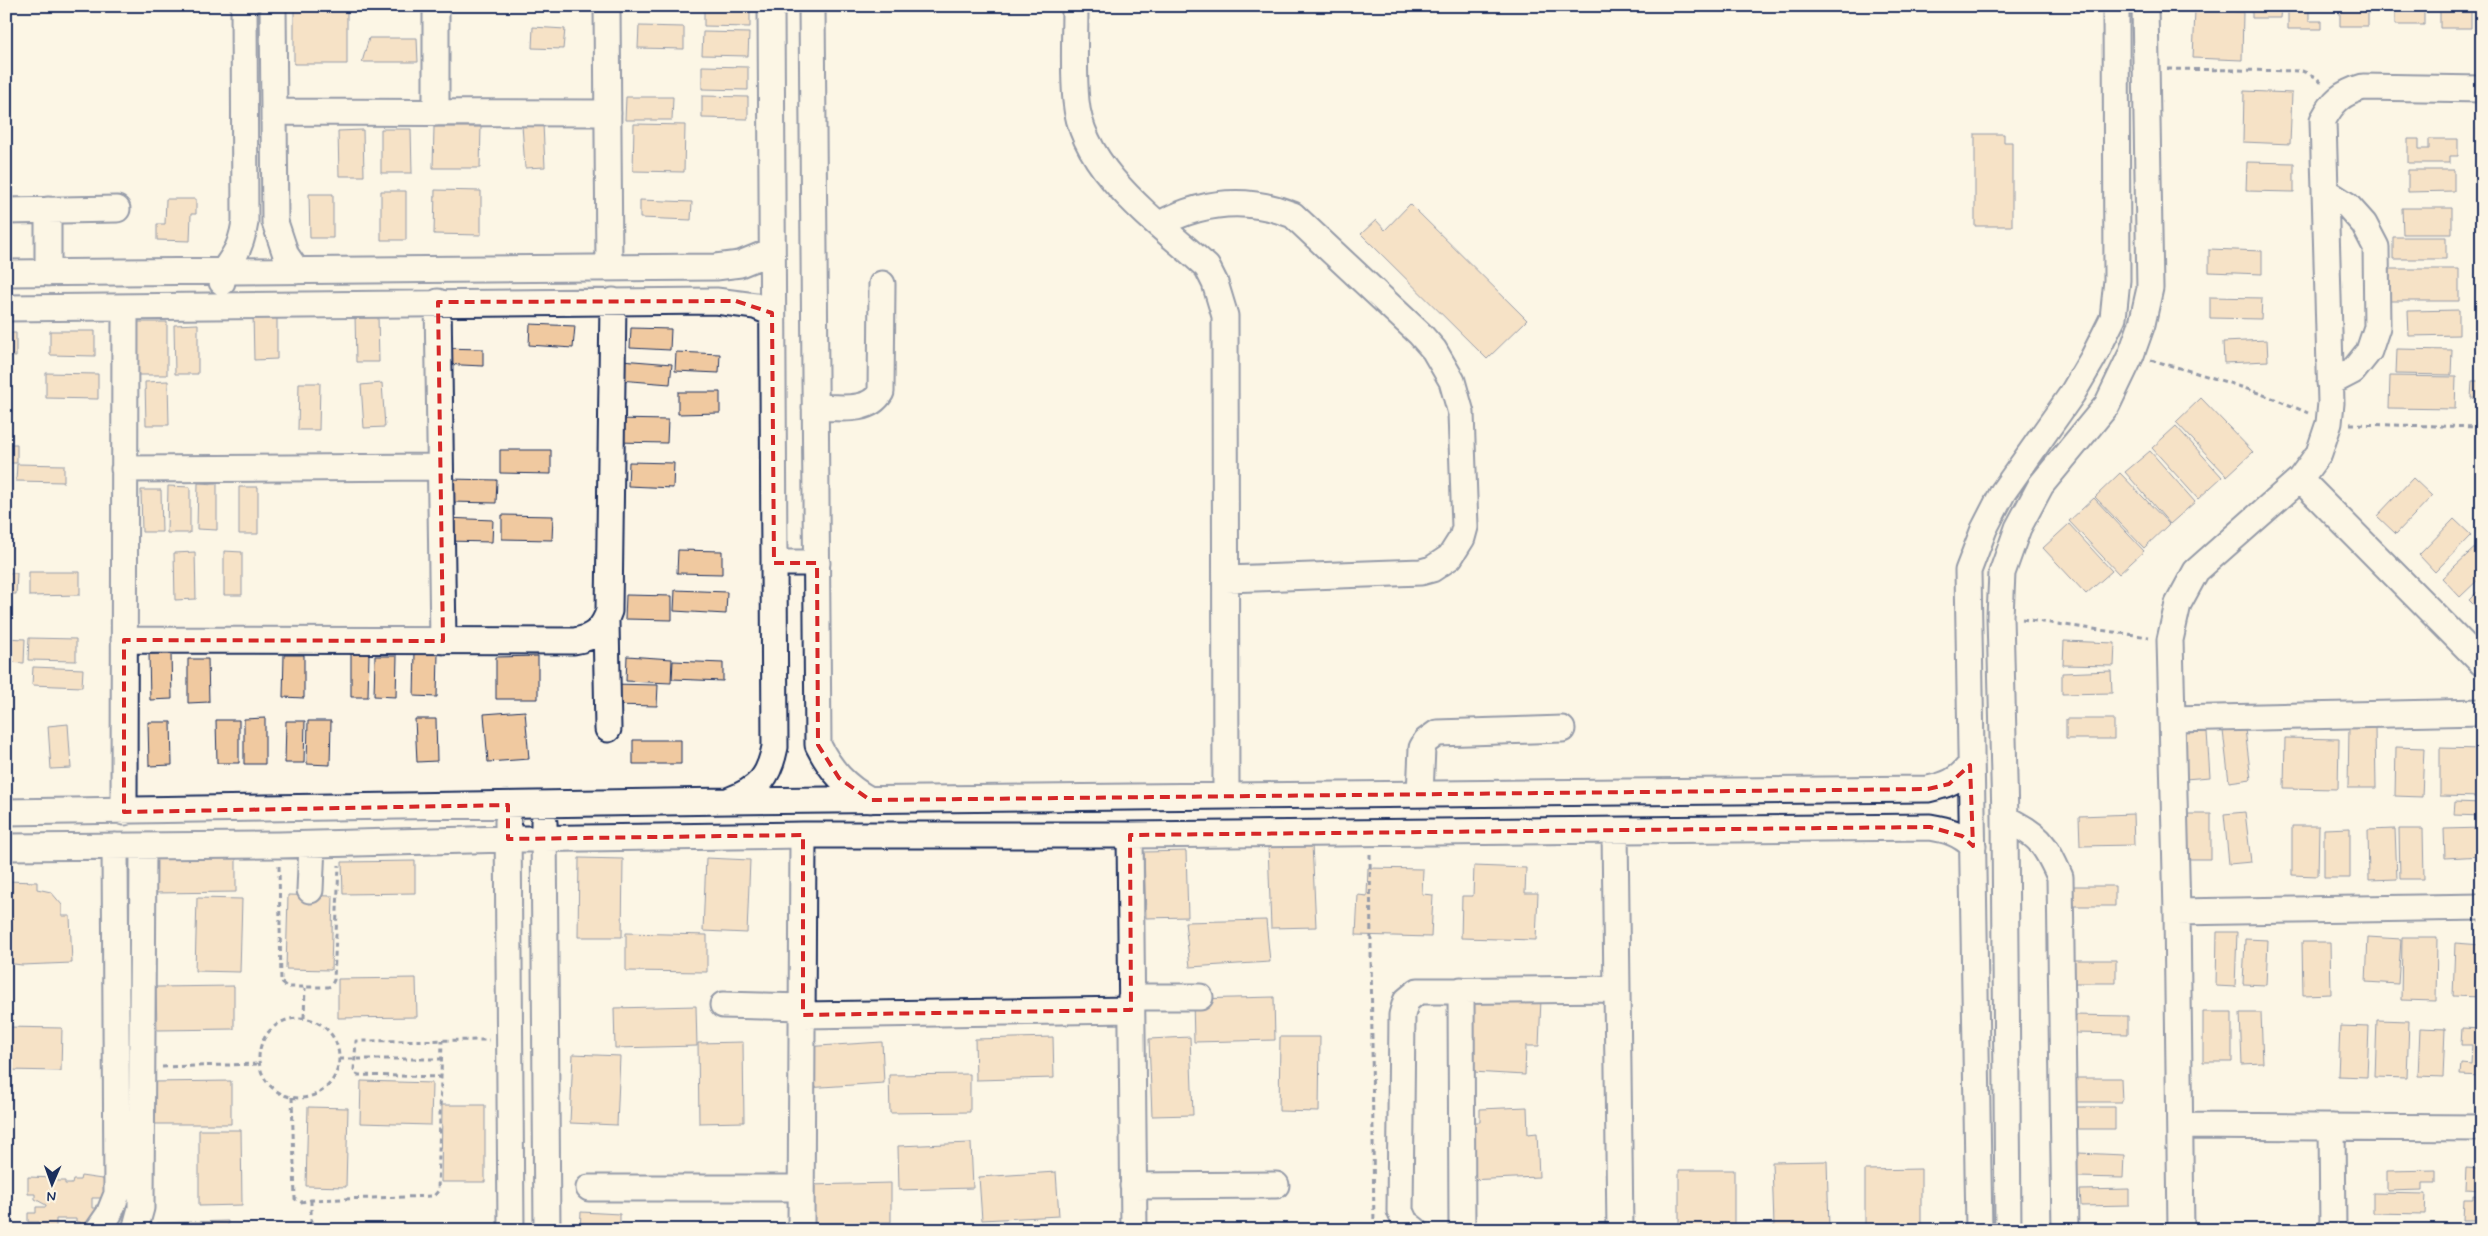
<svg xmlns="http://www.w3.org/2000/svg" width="2488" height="1236" viewBox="0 0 2488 1236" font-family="Mynerve,sans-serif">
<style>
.building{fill:#f0c9a0;stroke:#1b2f5e}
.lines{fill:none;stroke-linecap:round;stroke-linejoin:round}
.minor-casing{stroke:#1b2f5e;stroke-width:29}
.path{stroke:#1b2f5e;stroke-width:3;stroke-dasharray:5 4;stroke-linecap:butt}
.minor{stroke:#fcf5e5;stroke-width:25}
.marked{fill:none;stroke:#d62828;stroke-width:4;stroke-dasharray:10 6;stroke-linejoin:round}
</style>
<rect width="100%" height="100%" fill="#fcf5e5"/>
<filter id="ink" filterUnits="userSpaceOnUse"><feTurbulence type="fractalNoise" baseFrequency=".02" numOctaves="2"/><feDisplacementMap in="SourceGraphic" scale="10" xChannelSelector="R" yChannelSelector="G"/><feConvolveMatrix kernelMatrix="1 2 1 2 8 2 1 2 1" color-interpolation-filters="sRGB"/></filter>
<g filter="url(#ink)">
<path class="building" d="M294,6h53v58h-53z
M704,6h46v21l-46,-1z
M2252,6h29l-1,12h-28z
M2288,6h33l-12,1v14h12v8h-33z
M2340,6h28v20h-28z
M2395,6h29v19h-29z
M2440,6h31v22h-31z
M2480,6h2v43h-3z
M2195,10l48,2 -1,48 -49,-2z
M639,26l45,1v22l-46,-1z
M533,27l32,2 -2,20 -31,-1z
M703,32l46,1 -1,23 -46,-1z
M369,38h48l1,24h-56z
M702,66l46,1v23l-46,-1z
M2244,91l48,2 -2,51 -47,-2z
M702,96l46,1v22l-46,-1z
M626,97h47l-1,23h-47z
M543,124l2,43 -20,1 -3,-43z
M634,124l51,1 -1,47 -51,-1z
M434,127h47l-1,41h-47z
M2478,128h4v21h-3z
M381,129h30l1,44h-31z
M363,130l1,46h-25l-1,-45z
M1975,134h29v8h8v84h-37z
M2408,139h11v10h10v-10h29v17h-8v7h-42z
M2478,159h4v23h-4z
M2247,162l47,1v29l-48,-1z
M2408,170h46v21l-46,1z
M435,190l46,1v44l-47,-1z
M381,191h25v49h-25z
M309,194h24v44h-23z
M166,199h30v15h-5l-1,27 -33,-1v-16h8z
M640,200l52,2 -1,18 -51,-2z
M1410,204l117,116 -40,39 -126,-125 15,-14 9,10z
M2479,206h3v23h-2z
M2402,208h50v26h-49z
M2393,237h53v22h-53z
M2209,249l53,2v23l-53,-2z
M2390,269h69v32h-69z
M2210,297l52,1 -1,21 -51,-1z
M2459,310v25l-50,1 -1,-25z
M253,314h24v45l-23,1z
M355,315h23l1,47h-23z
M133,322h34v53h-33z
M198,324v50h-23l-1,-49z
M530,324l45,2 -2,22 -44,-3z
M631,328l40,1 -1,21 -40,-2z
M50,331h45v25l-45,-1z
M6,333h10v24l-10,-1z
M2267,340l1,21 -44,2 -1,-21z
M441,348l42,1v17l-43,-2z
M2397,349l55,1 -1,25 -55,-1z
M676,352l44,2 -1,19 -44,-2z
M621,360l51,4 -2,20 -51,-4z
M46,373l52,1v25l-52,-1z
M2390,376l66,1 -1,32 -66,-1z
M168,381l1,44h-23l-1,-43z
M2472,381h10v18l-11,-1z
M299,383h21l-1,47h-21z
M382,383l3,44 -21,1 -3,-43z
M678,392h42v21l-42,1z
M2201,398l52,54 -26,24 -51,-54z
M615,419l53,1 -1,23 -52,-1z
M2176,426l46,51 -24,22 -46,-51z
M6,444h11v19h-11z
M500,450h51v24l-51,-1z
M2150,451l45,51 -25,22 -45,-52z
M629,462l45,1 -1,25 -45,-2z
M17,464l47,1v17l-48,-1z
M2120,473l49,51 -25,24 -49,-51z
M2413,478l19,18 -36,38 -19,-18z
M449,479l48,1 -1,23 -47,-1z
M198,483l19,1v46l-20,-1z
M168,486l22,1v46h-23z
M239,487h19v47h-19z
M141,490h20l1,42h-20z
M2094,498l50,53 -25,23 -50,-53z
M6,504h4l1,20h-5z
M502,515l51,1 -1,24 -50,-1z
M446,518l47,2 -1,22 -47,-1z
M2454,519l17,16 -36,37 -16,-17z
M2069,524l43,47 -26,23 -43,-46z
M2481,542l1,34 -22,21 -18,-19z
M678,550l44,1v23l-45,-1z
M224,551l18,1v43h-18z
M195,552l1,47 -21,1 -1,-47z
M29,572h51v23l-51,1z
M6,573h11l-1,21h-10z
M2482,587v26l-13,-13z
M675,590l52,2 -1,22 -52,-3z
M626,595l46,1v24l-47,-1z
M6,638l19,1 -1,24 -18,-1z
M29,638l47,1v22l-48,-1z
M2064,641l51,2 -1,23 -51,-1z
M415,652l23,1 -1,44 -23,-1z
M171,653l1,46 -22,1 -1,-46z
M351,653h18l-1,44h-17z
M284,655h20v43l-21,-1z
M375,656h22l-1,41 -22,-1z
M538,656v43h-42v-42z
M627,656l45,3 -1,24 -45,-2z
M188,659h20l1,43 -21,1z
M673,661l50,2v18l-51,-2z
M6,663h4l-1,22 -3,-1z
M33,667l50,2 -1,18 -50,-2z
M2111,671l1,22 -50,1v-21z
M611,684l47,1 -1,21 -47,-1z
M525,711l4,48 -41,3 -4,-48z
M265,718v46h-21v-45z
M415,719h21l1,42 -20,1z
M2066,719h48v20h-48z
M216,720h23v43h-22z
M286,721h19l-1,42h-19z
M308,721h23l-1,44 -23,-1z
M148,722h23l1,43 -23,1z
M68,724l3,44 -20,1 -3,-43z
M2349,727h26l1,61h-28z
M2245,729l6,50 -22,3 -6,-51z
M2207,732l3,45 -25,2 -3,-46z
M2285,738l54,1 -1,50 -54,-1z
M633,740h48v24h-48z
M2396,747l28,1 -2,49 -27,-1z
M2440,748l42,1v48l-42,-1z
M2455,802l27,1v13l-28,-1z
M2245,812l6,50 -22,2 -5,-50z
M2133,814l1,31 -54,1 -1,-30z
M2187,814h24v45h-24z
M2292,826h27l-1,50 -26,-1z
M2350,828v50h-26v-49z
M2482,828v28l-37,2 -1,-29z
M2395,829l2,50 -28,1 -1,-50z
M2399,829h24l1,50h-24z
M1312,844l4,83 -45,1 -3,-82z
M1186,851l2,66 -42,1 -2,-66z
M236,853v39l-82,1v-39z
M579,858l44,1 -1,78h-44z
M706,858l44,2 -3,73 -44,-2z
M415,861v32l-72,1 -1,-32z
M1474,866l52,2 -1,25h13l-2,47 -75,-2 1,-42h11z
M1368,868l55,1 -1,25 11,1 -2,42 -75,-2 2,-40 9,1z
M6,881l31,1v7l14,3 11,13v11h8l2,47 -50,2 -16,-2z
M2064,886h51v20h-50z
M288,895l45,1 -2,74 -45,-1z
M197,898l45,1 -2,73 -45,-1z
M1266,920l4,42 -80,5 -5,-45z
M2217,932h20l-2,55 -19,-1z
M626,933l81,2v37l-81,-1z
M2368,937l33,2 -3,45 -32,-2z
M2402,937h35l-1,64 -35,-1z
M2245,939l23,1 -2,45 -23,-1z
M2302,942h28l1,52 -28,1z
M2455,943l27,2 -1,52 -28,-1z
M2068,960h48v23h-48z
M416,978l1,39 -79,1v-39z
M234,986v43l-77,1 -1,-43z
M1463,996l78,3 -2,47h-13l-1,29 -53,-3z
M1274,997l1,43 -81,2 -1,-43z
M696,1006l1,40 -82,2 -1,-40z
M2203,1012h29v50h-29z
M2240,1013h21l2,50 -21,1z
M2073,1015l55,1v18l-55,-1z
M2377,1020l32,1 -2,57 -32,-1z
M2340,1026l29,1 -2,50 -29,-1z
M6,1027l56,1 -1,43 -55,-1z
M2420,1028l25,1 -2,48 -25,-1z
M2462,1028l20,1v47l-22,-1 1,-12 10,1 1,-19h-11z
M1053,1037l1,41 -78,2 -1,-41z
M1190,1037l3,78 -41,1 -3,-77z
M1280,1037h40l-1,75 -40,-1z
M743,1042l1,80 -45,1 -1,-80z
M882,1042l2,41 -78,5 -3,-41z
M573,1054l47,2 -3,69 -47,-2z
M970,1074v38l-80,1 -1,-38z
M2072,1078h49l1,24h-50z
M231,1081v43h-78l-1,-42z
M361,1081l71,2 -1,42 -71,-2z
M442,1105h43v77h-44z
M308,1107l40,1 -2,79 -40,-1z
M1527,1107l1,27 9,-1 2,44 -73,3 7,-58h7v-13z
M2068,1107h47v22h-47z
M199,1130h42l1,75 -43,1z
M971,1143l2,45 -74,2 -1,-44z
M2078,1153l46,2 -1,23 -46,-1z
M1827,1161l2,66h-55l-2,-65z
M2466,1168l14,1 2,21 -17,-1z
M1921,1169v61h-56v-60z
M1679,1170h55v60h-55z
M2436,1170v13h-13v7l-36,1v-20z
M1056,1172l3,44 -77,4 -3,-43z
M81,1176l28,4v13h-5l-1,5h-11v10h3l1,-3 7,1 -2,20h-21v-4h-4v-3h-20v8l-17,-1v-4h-11v-9h8v-6h10v-2l-11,-6v-5h-7v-17l29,1v3h8v3h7l1,-4h7z
M891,1183v39l-81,1 -1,-38z
M2129,1189v16l-48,1 -1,-16z
M2373,1193l53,1 -1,20 -52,-1z
M2473,1195l9,1v24h-19l1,-21h9z
M581,1212l39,2v16h-40z
M228,1221v9h-72v-7z"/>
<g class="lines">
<defs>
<path id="minor" d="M273,6l2,216 11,33 11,16
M436,6v107
M607,6l2,262
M812,6l6,739c13,26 27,41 52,55
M1075,6c0,32 -2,64 1,95 6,70 83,122 131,166l8,16 10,33 1,480
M274,112l334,1
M2325,191l22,14 17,19 12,23 1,80 -8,24 -16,20 -23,12
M48,210v63
M6,211l111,-2
M1160,224c43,-23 88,-27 133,-9l127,119 14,16 18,31 9,32 4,114 -3,11 -12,19 -18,12 -11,3 -195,7
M6,273l710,-6 24,-3 32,-13
M222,282c0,-12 5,-15 11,-25 7,-10 10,-22 12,-35l-1,-216
M438,302l5,339
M6,308l710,-7 39,5 17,7
M815,407c22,0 53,7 66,-15l1,-108
M124,469l316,-2
M2300,479l182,184
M774,563h43
M606,622l2,107
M124,640l450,1c20,-3 29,-12 35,-30l4,-310
M2172,719l310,-7
M1420,794l2,-46 4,-7 11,-8 125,-4
M730,800c29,-11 39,-23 45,-53l-4,-741
M6,812l723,-11 1199,-12c19,-4 30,-8 42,-24
M124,812l1,-505
M2005,818c34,18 39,23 55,59l5,353
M508,822l3,408
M544,822l3,408
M1615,831l5,399
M1130,835l4,395
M6,847l273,-2 229,-6 295,-4h327l800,-8c18,3 29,6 43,19
M310,890l2,-45
M2177,912l305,-5
M1461,990l1,240
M1131,997h69
M723,1005l80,2
M803,1015l328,-5
M2180,1126l302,2
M2332,1127l1,103
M1133,1186l143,-1
M589,1188h212
M98,1230l11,-16 8,-20 -2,-348
M135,1230l6,-22 2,-362
M801,1230l2,-395
M1415,1230l-10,-8 -5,-11 2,-196 4,-14 12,-10 199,-2
M1979,1230l-11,-659 16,-42 19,-37 69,-98 21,-36 20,-40 4,-38 -1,-274
M2008,1230l-3,-412 -5,-202 2,-43 16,-45 23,-43 66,-80 24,-50 11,-31 8,-36 -5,-282
M2181,1230l-4,-318 -7,-272 8,-36 18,-33 104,-92 19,-26 10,-30 2,-20 -8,-283c10,-19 19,-27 40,-33l119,2"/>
</defs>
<use href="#minor" class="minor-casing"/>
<path class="path" d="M2167,69l135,2 14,6 7,8
M2151,360c54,15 106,30 157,53
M2350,424l132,3
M2022,619l127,18
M1370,854l4,376
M279,866l2,116 6,5h41l3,-1 3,-6 5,-115
M259 1058a40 40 0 1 1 80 0a40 40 0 1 1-80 0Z
M304,1018l1,-30
M339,1059h103
M162,1067l97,-3
M442,1077l-84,-2 -4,-5 2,-29 133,-1
M292,1097l3,102 6,3 10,-2 123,-4 4,-5 4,-151
M311,1200v30"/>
<use href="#minor" class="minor"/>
</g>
</g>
<path d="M0 0H2488V1236H0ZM736,301l36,12 2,250h43l1,182 21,33 31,22 1058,-11 21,-5 21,-19 3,81 -11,-10 -32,-9 -800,8 1,175 -328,5v-180l-295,4v-34l-384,7v-172l319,1 -5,-339z" fill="#fcf5e5" fill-opacity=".55" fill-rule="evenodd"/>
<path class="marked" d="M736,301l36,12 2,250h43l1,182 21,33 31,22 1058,-11 21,-5 21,-19 3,81 -11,-10 -32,-9 -800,8 1,175 -328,5v-180l-295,4v-34l-384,7v-172l319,1 -5,-339z"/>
<rect width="2488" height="1236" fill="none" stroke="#fcf5e5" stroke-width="25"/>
<rect x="12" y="12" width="2463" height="1211" fill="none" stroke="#1b2f5e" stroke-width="2" filter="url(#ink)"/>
<g transform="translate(52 1184) rotate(182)" stroke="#fcf5e5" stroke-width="4" paint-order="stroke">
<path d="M0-4L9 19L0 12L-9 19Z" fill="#1b2f5e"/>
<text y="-8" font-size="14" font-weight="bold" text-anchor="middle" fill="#1b2f5e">N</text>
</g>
</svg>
